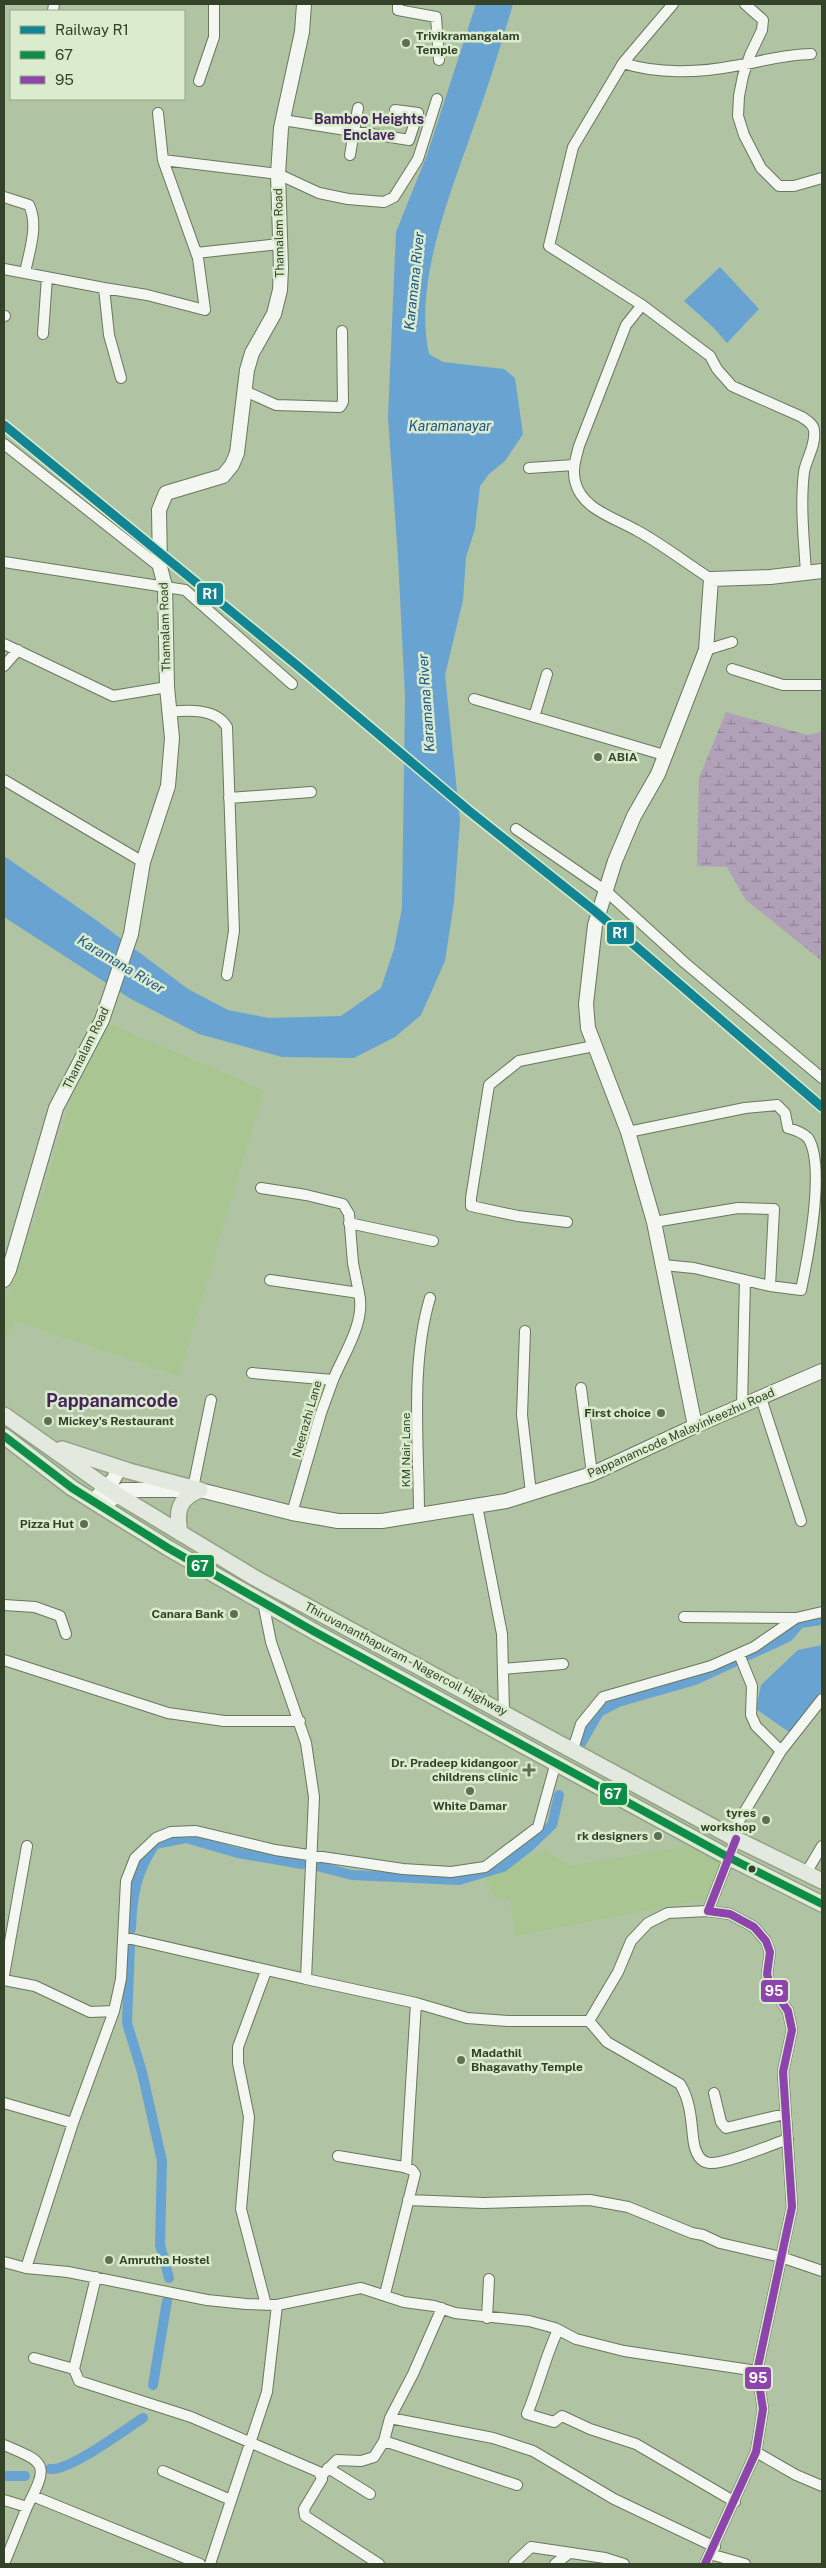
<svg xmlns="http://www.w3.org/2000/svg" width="826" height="2568" viewBox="0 0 826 2568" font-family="'Public Sans',sans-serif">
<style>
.built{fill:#a9c692}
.wetland{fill:url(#wetland-marsh)}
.water{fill:#68a3d2}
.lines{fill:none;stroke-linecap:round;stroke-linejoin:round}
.canal{stroke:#68a3d2;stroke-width:10}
.street-casing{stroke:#6a785e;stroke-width:12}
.secondary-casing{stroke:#6a785e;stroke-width:16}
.primary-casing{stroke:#92a285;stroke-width:18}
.street{stroke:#f3f6f1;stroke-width:10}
.secondary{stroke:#f3f6f1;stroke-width:14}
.primary{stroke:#e3e9de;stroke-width:15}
.bus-1-casing{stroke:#daeccd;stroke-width:11}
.bus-2-casing{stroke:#daeccd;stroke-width:11}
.bus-1{stroke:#0d8d47;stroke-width:8}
.bus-2{stroke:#8e44ad;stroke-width:8}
.rail-1-casing{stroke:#daeccd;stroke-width:12}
.rail-1{stroke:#128594;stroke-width:9}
.poi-dot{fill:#5f6f53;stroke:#daeccd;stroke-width:2}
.bus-dot{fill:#344229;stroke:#daeccd;stroke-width:2}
.labels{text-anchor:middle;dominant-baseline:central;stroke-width:5;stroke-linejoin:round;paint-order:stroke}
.poi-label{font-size:12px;font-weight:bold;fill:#344229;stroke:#daeccd;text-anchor:end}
.street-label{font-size:12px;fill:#344229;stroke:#daeccd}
.neighbourhood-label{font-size:14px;font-weight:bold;fill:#47245b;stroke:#daeccd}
.water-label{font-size:14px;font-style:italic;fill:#22558b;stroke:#daeccd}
.district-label{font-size:18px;font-weight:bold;fill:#47245b;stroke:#daeccd}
.line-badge{stroke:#daeccd;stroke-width:2}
.badge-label{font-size:14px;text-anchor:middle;font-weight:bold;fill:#fff}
</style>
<defs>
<pattern id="wetland-marsh" width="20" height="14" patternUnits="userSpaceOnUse" patternTransform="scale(1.25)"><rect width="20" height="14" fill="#b0a1b8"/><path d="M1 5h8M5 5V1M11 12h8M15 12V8" fill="none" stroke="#908596"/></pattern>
</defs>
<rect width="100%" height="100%" fill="#b0c3a2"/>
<path class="built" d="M107,1023l157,67 -85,286 -164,-55 -11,19v-35l38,-106 29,-101z
M687,1846l36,17 -18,36 -190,37 -5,-37h-15l-10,-22 60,-27 25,16z"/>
<path class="wetland" d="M726,712l81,23 15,-3v229l-76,-61 -19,-33 -30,-1 2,-88z"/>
<path class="water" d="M476,4h37c-13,45 -27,89 -43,133 -23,65 -56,149 -41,217l14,8 61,7 11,9 8,56 -18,27 -16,13 -9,12 -5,43 -9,28 -3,43 -18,75 15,146 -6,81 -9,59 -24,54 -26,22 -41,21 -72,-1 -83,-23 -68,-35 -127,-82v-61l92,64 92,69 40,21 41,8 72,-2 40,-28 13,-39 8,-41 3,-212 -7,-139 -10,-140 8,-185 31,-77z
M720,267l39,42 -32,34 -14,-16 -29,-26z
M822,1645v45l-30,44 -36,-25 5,-24 37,-35z"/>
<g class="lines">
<path class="canal" d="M749,1655l39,-18 12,-14 22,-3
M579,1747l20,-35 19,-10 77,-22 39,-18
M317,1866l35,9 107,5 44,-13 27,-21 22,-21 7,-30
M131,1929c1,-34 5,-56 24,-85l31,-6 52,15 64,11
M130,1946l-3,77 15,49 20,89 -2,84 9,33
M153,2385l14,-84
M50,2469c20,2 74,-39 93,-51
M4,2476h21"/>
<defs>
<path id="street" d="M398,4v6l38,7 3,43
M745,4l18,16 -1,10 -12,25 -7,21 -4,20 -1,20 6,19 17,33 18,18h15l28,-8
M53,11l1,-7
M623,63c34,11 76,10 111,3 26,-4 51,-12 77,-12
M199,81l15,-44v-33
M283,120l126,20 9,-27 -23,-3
M350,155l8,-47
M163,160l115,14 41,19 29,6 36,3 10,-5 24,-38 19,-60
M4,197l25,8c10,21 0,46 -4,68
M196,253l83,-9
M4,269l100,19 5,47 12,43
M104,288l43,7 58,15 -7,-52 -35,-98 -5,-47
M642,305l-93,-59 24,-99 50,-84 50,-59
M4,316h1
M43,334l4,-57
M245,391l31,14 64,2 3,-5 -1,-71
M4,444l156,123
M529,468l45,-3
M4,562l181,28 107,94
M711,579c-25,-16 -49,-35 -75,-49 -21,-12 -55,-21 -61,-49 -3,-12 1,-23 4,-35l47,-121 16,-20 68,51 7,13 15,17 70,31c5,4 12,7 12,14 2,15 -8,28 -10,41 -4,33 0,68 2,101
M4,644l109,52 54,-9
M706,650l26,-8
M4,666l14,-16
M732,669l51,16h39
M474,699l190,56
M169,712c19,-2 47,-4 58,15l7,204 -7,44
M534,717l13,-43
M4,780l139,82
M229,798l82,-6
M516,829l90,62 79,72 137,115
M628,1132l117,-24 32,-3 8,8 3,15c8,2 14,4 20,10 18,27 0,119 -7,152l-31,-4 -76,-18 -31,-3
M261,1188l45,7 37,9 6,10 4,49 6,30
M567,1222l-49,-6 -47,-10v-8l18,-113 30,-24 75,-15
M654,1222l84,-14 36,1 -4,77
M349,1223l84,18
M270,1280l89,13c7,29 -15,60 -26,87
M525,1331l-3,84 9,78
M252,1373l81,7 -12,33 -29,100
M581,1388l11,86
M761,1398l40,123
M742,1406l3,-126
M193,1488l18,-88
M477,1506l25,128 2,78
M419,1515c0,-69 -9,-151 11,-217
M263,1602l8,40 35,101 8,54 -8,182 110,24 51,15 41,3h81
M4,1605l31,2 25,9 6,18
M684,1617l111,1
M739,1654l13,32 -1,29 5,11 25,25
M4,1660l164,53 56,8h76
M503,1669l60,-5
M573,1749l8,-25 22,-27 108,-31 43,-19 42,-29 26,-6
M730,1836l51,-85 41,-52
M806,1873l16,-27
M708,1911l-40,2 -20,10 -17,18 -13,31 -29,49 18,21 73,42c10,16 11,34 13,53 1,10 4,25 17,26 17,1 60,-18 78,-24
M123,1937l183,42
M266,1971l-28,76v16l11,54 -8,92 25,96
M4,1975l23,-129
M4,1980l31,6 55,26 24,-1 7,-32 5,-98 9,-23 21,-20 15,-6 25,-1 79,19 128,19 48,3 34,-5 53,-40 18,-65
M714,2093l7,29 5,6 59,-14
M4,2103l69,20
M338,2156l66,11 8,3 3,4 -30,120
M406,2168l10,-165
M408,2200l75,3 107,-3 38,7 64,26 11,2 17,8 61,14 41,14
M4,2262l22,6 42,4 139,28 39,4 31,1 84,-17 43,14 30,4 21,7 74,8 26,7 21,11 48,12 133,20
M26,2268l47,-145 41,-112
M96,2277l-22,92 5,12 112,36 128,55 3,7 -18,30 1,7 74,48
M487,2318l2,-39
M558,2330c-13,27 -19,56 -31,84l27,8 8,-6 28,13 46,15 99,58
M34,2358l40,11
M390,2418l103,20 40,13 81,48 101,48
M384,2441l133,44
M4,2445c43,18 45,19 23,62l-23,-7
M756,2452l40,23 26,11
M328,2468l42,26
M163,2471l68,29
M322,2475l15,-15 24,1 13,-4 10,-16 6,-23 23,-44 29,-66
M33,2496l167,68
M710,2554l35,10
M514,2563l17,-16 74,11 19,6
M4,2564l23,-57
M210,2564l57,-172 10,-87
M555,2564l13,-10
M705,2564l51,-112 7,-43 -6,-38 35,-164 -9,-135 9,-42 -4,-19 -18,-26 -3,-11 3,-22 -4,-11 -12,-14 -24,-13 -22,-3 28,-72"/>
<path id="secondary" d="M4,1280l5,-10 47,-162 46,-88 29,-86 12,-72 25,-76 4,-48 -5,-51 -2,-101 -5,-19 -1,-57 7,-17 57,-17 9,-11 5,-12 10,-83 5,-17 22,-39 6,-24 1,-22 -3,-94 3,-46 21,-96 2,-28
M695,1426l-41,-204 -26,-90 -40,-104 -2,-24 9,-79 20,-64 19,-45 24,-42 48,-124 5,-71 59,-2 52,-6
M93,1501l20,-21 7,-12
M102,1507l21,-17h77l92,23 46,8h44l124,-20 86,-27 103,-48 127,-55"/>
<path id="primary" d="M4,1415l112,79 139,84 475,258 92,45
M4,1436l68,52 96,60 147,84 413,225 94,47
M62,1449l67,22 71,19
M180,1533c-4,-22 -2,-34 20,-43"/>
</defs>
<use href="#street" class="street-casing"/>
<use href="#secondary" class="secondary-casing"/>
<use href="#primary" class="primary-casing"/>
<use href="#street" class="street"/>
<use href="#secondary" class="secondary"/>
<use href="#primary" class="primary"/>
<defs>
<path id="bus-1" d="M4,1436l68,52 96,60 147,84 413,225 94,47"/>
<path id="bus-2" d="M705,2564l51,-112 7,-43 -6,-38 35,-164 -9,-135 9,-42 -4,-19 -18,-26 -3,-11 3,-22 -4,-11 -12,-14 -24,-13 -22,-3 28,-72"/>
</defs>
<use href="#bus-1" class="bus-1-casing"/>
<use href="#bus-2" class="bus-2-casing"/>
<use href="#bus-1" class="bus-1"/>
<use href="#bus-2" class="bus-2"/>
<defs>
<path id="rail-1" d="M4,425l295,242 169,143 128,102 226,195"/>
</defs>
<use href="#rail-1" class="rail-1-casing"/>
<use href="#rail-1" class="rail-1"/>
</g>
<g class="poi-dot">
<circle cx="406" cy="43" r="5"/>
<circle cx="598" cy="757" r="5"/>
<circle cx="661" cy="1413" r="5"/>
<circle cx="48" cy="1421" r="5"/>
<circle cx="84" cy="1524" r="5"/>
<circle cx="234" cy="1614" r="5"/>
<path d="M526.5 1762.5h5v5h5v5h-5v5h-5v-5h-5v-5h5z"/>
<circle cx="470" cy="1791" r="5"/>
<circle cx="766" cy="1820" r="5"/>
<circle cx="658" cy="1836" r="5"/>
<circle cx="461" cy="2060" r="5"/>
<circle cx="109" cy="2260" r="5"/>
</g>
<circle class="bus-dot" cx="752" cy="1869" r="4.5"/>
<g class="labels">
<g class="poi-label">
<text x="416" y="36" text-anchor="start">Trivikramangalam<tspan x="416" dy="14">Temple</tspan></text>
<text x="608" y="757" text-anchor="start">ABIA</text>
<text x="651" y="1413">First choice</text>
<text x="58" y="1421" text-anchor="start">Mickey's Restaurant</text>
<text x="74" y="1524">Pizza Hut</text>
<text x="224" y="1614">Canara Bank</text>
<text x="518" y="1763">Dr. Pradeep kidangoor<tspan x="518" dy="14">childrens clinic</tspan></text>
<text x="470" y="1806" text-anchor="middle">White Damar</text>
<text x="756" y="1813">tyres<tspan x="756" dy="14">workshop</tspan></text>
<text x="648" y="1836">rk designers</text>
<text x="471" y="2053" text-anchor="start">Madathil<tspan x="471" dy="14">Bhagavathy Temple</tspan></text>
<text x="119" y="2260" text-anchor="start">Amrutha Hostel</text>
</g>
<g class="street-label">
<text transform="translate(279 233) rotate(-91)">Thamalam Road</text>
<text transform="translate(165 627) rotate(-92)">Thamalam Road</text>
<text transform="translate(86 1048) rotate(-64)">Thamalam Road</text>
<text transform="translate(307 1419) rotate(-74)">Neerazhi Lane</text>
<text transform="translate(681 1433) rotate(-24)">Pappanamcode Malayinkeezhu Road</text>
<text transform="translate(406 1450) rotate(-90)">KM Nair Lane</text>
<text transform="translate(406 1659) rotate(28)">Thiruvananthapuram - Nagercoil Highway</text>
</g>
<g class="neighbourhood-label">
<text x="369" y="119">Bamboo Heights<tspan x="369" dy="16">Enclave</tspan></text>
</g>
<g class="water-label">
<text transform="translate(414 281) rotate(-84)">Karamana River</text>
<text x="450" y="426">Karamanayar</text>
<text transform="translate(426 703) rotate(-94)">Karamana River</text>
<text transform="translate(121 964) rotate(31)">Karamana River</text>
</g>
<g class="district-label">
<text x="112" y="1400">Pappanamcode</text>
</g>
</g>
<g class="line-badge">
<rect x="196" y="582" width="28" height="24" rx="5" fill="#128594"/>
<rect x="606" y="921" width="29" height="24" rx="5" fill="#128594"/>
<rect x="186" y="1554" width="29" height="24" rx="5" fill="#0d8d47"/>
<rect x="599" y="1782" width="29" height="24" rx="5" fill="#0d8d47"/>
<rect x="760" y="1979" width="29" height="24" rx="5" fill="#8e44ad"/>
<rect x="744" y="2366" width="28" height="24" rx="5" fill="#8e44ad"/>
</g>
<g class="badge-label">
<text x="210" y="599">R1</text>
<text x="620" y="938">R1</text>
<text x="200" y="1571">67</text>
<text x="613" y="1799">67</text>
<text x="774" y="1996">95</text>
<text x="758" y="2383">95</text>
</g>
<rect width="826" height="2568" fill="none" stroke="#344229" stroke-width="10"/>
<rect x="10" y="10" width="175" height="90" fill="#daeccd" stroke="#98a88b"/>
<rect x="20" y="26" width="25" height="8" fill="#128594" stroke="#98a88b"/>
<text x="55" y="35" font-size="15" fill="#344229">Railway R1</text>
<rect x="20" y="51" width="25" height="8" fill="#0d8d47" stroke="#98a88b"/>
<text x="55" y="60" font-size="15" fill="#344229">67</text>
<rect x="20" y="76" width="25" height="8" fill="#8e44ad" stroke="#98a88b"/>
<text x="55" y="85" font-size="15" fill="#344229">95</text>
</svg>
